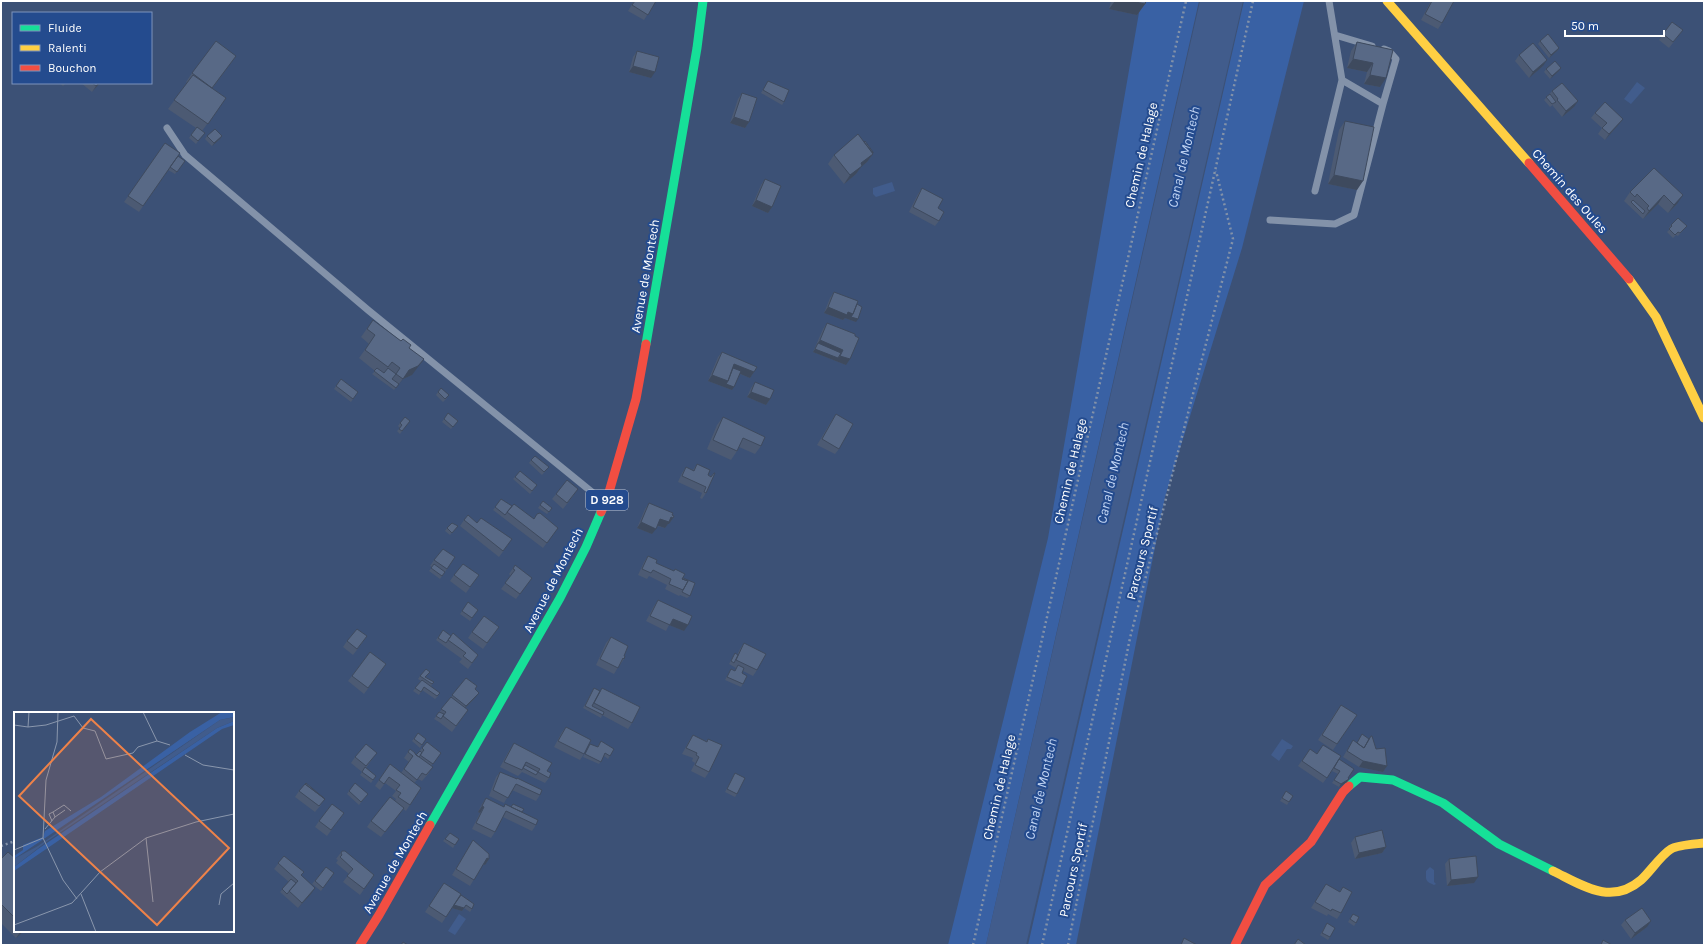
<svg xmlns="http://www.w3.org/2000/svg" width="1705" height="946" viewBox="0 0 1705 946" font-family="Karla,sans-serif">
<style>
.green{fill:#3961a4}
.water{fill:#415c8c}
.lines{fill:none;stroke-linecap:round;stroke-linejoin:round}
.path{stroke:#8392a9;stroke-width:2.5;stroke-dasharray:2 3;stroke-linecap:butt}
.lane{stroke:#8392a9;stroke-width:7}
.fast{stroke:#16e098;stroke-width:9}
.slow{stroke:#ffcf43;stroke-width:9}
.jam{stroke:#f24e42;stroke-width:9}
.wall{fill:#4c5a73}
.shaded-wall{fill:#3e4a5e}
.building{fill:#586986;stroke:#3e4a5e}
.labels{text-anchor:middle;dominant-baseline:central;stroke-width:4;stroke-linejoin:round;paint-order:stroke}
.shield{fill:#244b8e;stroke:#bdc9dd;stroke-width:1}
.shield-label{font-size:12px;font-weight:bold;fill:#fff}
.street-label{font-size:13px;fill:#fff;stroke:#244b8e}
.water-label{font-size:14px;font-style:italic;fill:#c0d3f2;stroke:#244b8e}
.inset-road{fill:none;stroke:#8a97ad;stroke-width:1}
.view{fill:#ee8249;fill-opacity:0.15;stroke:#ee8249;stroke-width:2}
.inset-edge{fill:none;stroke:#fff;stroke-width:2}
</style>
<rect width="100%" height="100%" fill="#3c5176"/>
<path class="green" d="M1141,1h58l-213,944h-38l100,-407z
M1244,1h60l-62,247 -77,249 -89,448h-48z"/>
<path class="water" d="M1200,1h43l-217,944h-40z
M1637,82l8,6 -14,16 -7,-5z
M892,182l3,9 -19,6 -3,-3v-6z
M1282,739l11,7 -2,3h-4l-8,12 -8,-6z
M1430,867l4,3v12l2,2 -2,1c-9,-4 -8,-4 -8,-14z
M459,914l7,5 -11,16 -7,-4z"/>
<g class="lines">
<path class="path" d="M1,846l14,-5
M973,945l213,-944
M1042,945l211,-944
M1068,945l62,-307 103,-399 -17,-68"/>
<path class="lane" d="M1335,35l37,11
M1383,104l13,-45 -7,-8 -5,-2
M167,128l18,27 183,155 230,187 7,2
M1315,191l27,-111 -13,-79
M1270,220l65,4 19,-9 29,-111 -41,-24"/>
<path class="fast" d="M646,344l51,-296 6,-47
M1349,786l11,-9 33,3 50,23 56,41 54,27
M430,825l130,-227 26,-51 15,-35"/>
<path class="slow" d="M1387,1l142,162
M1629,279l27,38 48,101
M1553,871c29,14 58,35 88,9 9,-8 20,-25 30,-31 6,-4 25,-5 33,-6"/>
<path class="jam" d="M1529,163l100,116
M601,512l6,-13 29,-100 10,-55
M360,945l19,-30 51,-90
M1235,945l30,-60 46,-43 32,-50 6,-6"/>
</g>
<path class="wall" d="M634,1h22l-12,19 -16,-9z
M1111,1h35l-1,3 -8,11 -28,-6z
M1431,1h23l-12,22 -4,6 -17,-9z
M1683,30l-14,18 -10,-8 4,-6z
M1540,41l19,7 -2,3 -8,7 -11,-14z
M1357,42l36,8 -13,37 -16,-3 3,-12 -20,-4 4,-17z
M637,51l14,27 -22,-6 4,-15z
M1519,55l24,11 -14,12 -14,-17z
M236,56l-24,33 14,9 -24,33v5l-6,8 -7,-6 7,-10 -28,-19 19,-26 -1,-1 6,-9z
M1561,68l-2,3 -9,8 -6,-7 2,-3z
M768,81l16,21 -2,3 -21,-12z
M60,83h6l-3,3z
M81,83h19l-8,9z
M1552,91l22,16 -12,10 -9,-11v-1l-3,2 -6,-7z
M742,93l7,29 -4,6 -15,-5 8,-24z
M1595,113l28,6 -4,5 -14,16 -7,-6 4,-6 -11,-10z
M1345,121l12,69 -29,-6 11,-54z
M207,136l13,3 -8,7 -7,-7z
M864,142l9,12 -6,8 -6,5 -5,7 -12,10 -16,-20 6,-9z
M165,143l15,10 -41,59 -15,-10z
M178,156l7,5 -10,13 -7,-4z
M1654,168l23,36 -9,9 -10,-9 -15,15 -19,-18 6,-9z
M765,179l7,28 -4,6 -16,-7 9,-21z
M922,188l16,20 1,13 -4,5 -26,-14 9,-18z
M1671,225l16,1 -9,10 -2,-1 -3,3 -6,-6 3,-3 -1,-1z
M834,292l23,12 -1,18 -11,-4 -2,2 -19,-7 6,-15z
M373,320l36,28 3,27 -9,4 -9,11 -22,-16 3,-3 -16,-13 10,-14 -8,-7z
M827,323l28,11 -9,31 -33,-13 10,-23z
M722,352l32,20 -4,6 -10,-4 -8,16 -24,-9 10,-24z
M755,382l15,17 -4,6 -19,-8 4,-9z
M336,386l22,6 -7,10 -17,-13z
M438,392l9,6 -4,4 -7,-7z
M448,413l10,8 -7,8 -9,-7z
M836,414l3,35 -4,5 -18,-9 15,-25z
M723,417l38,29 -6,8 -16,-7 -2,4 -6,9 -24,-11 10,-24z
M410,421l-10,13 -3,-3 3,-3 -2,-2 2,-3z
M531,460l18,7 -7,8 -13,-12z
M697,464l11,11 3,1 3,-3 -8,20 -4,6 -2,-1 2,-5 -24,-11 4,-9 4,-6 7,3z
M515,477l20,11 -5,6 -17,-15z
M556,494l18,1 -11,14 -11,-10z
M501,499l11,7 22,13 24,9 -15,20 -50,-38z
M543,501l9,7 -5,6 -9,-6z
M649,503l23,12 1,3 -4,6h-1l-3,4 -8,-2 -5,8 -15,-6 8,-19z
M464,520l13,3 31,22 -9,12 -39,-31z
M458,526l-8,9 -5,-4 2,-3z
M648,556l8,7 17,8 2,-2 8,9 7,18 -3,2 -7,-3 -1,1 -14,-7 2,-4 -18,-9 -2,3 -9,-4 6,-13z
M434,560l13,9 -7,10 -11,-8 3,-4 -2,-1z
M515,565l12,19 -11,15 -15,-10 10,-13 -2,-2z
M454,575h25l-13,18 -16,-12z
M658,600l26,31 -15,-6 -3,6 -20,-10 8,-15z
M468,602l10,8 -8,11 -10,-7z
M499,627l-16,22 -15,-11 4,-6z
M443,630l35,25 -10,14 -9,-7 3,-3 -18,-13 3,-5 -3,5 -8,-6z
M611,637l13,19v3l-4,6v-1l-6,10 -18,-9 10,-22z
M347,641l16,1 -10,13 -10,-8z
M744,643l13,27 -4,6 -10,-5 -1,2 1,11 -2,3 -16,-7 6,-11 4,1 1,-2 -7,-4 6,-11 2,2 3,-6z
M370,652l16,12 -22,30 -16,-13z
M420,676l6,1 8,5 -3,4 7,10 -3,3 -13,-9 -3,5 -6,-4 8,-10 -3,-2z
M466,678l11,8 -2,3v9l-10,10 3,2 -16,22 -13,-10v-1v1l-5,-3z
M594,688l6,3 2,-3 30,35 -4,6 -26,-14 -1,3 -18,-10z
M1337,710l20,5 -24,35 -15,-10z
M566,727l18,27 -4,6 -26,-13 8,-15z
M418,733l8,6 -6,9 -8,-7z
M693,735l13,6 2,-2 1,33 -4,6 -14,-7 4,-8 -3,-2 1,-3 -11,-4 7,-13z
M1371,736l5,13 11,17 -4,6 -24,-5 -16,-10 10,-17 4,3 12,-4z
M601,741l9,15 -2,3 -4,-3 -5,8 -16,-7 7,-13 7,3z
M427,742l14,11 -10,13 -2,7 -7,8 -4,-2 -4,4 7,5 -15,23 -3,-2 -22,28 -14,-10 4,-6 24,-20 1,-2 -4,-3 4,-5 -11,-8 -5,7 -5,-4 15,-22 11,9 8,-11 -5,-4 6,-9 6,6z
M514,743l33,28 2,7 -4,5 -23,-11 -4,4 -18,-9 10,-18z
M1310,749l6,5 23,5 9,19 -1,4 -8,5 -7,-4 6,-9 -6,-3 -9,12 -25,-17z
M355,757l18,1 -7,10 10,8 -5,7 -11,-8 2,-3 -11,-9z
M500,772l16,7 1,-1 23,17 -4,6 -24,-11 -8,13 -15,-7 7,-19z
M735,773l2,21 -2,3 -10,-5z
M299,791l22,14 -6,7 -20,-15z
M349,791l19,3 -9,11 -12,-11z
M1286,791l7,5 -6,9 -7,-4z
M486,798l17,9h8l2,-3 23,21 -4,6 -29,-14 -8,15 -4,6 -19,-9 8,-16 -2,-1 4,-8z
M344,813l-17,23 -12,-9 4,-6z
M450,833l9,6 -6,9 -10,-7z
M1355,837l31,10 -4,6 -27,6 -4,-16z
M473,840l16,19 -4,6 -2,-1 -13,22 -18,-11z
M342,851l32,24 -14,20 -17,-13 6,-8 -13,-11 2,-3 -2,-1z
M284,856l17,19 10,19 -13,14 -18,-16 9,-10 -15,-13z
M15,858v73h9l-8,7 -15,-15v-64z
M1449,859l25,24 -27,3 -2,-22z
M326,867l8,6 -13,18 -9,-7z
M444,883l28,26 -2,3 -6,-4 -2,3 -10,-3 -10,15 -17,-11z
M1326,884l13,8 4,-5 -2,26 -4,6 -9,-5 -1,2 -16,-8z
M1353,914l3,9 -2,3 -6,-4z
M1625,920l22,7 -16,12 -10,-14z
M1327,923l3,14 -2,3 -8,-5z"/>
<path class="shaded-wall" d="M1115,1h16l14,3 -8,11 -28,-6z
M1559,48l-2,3 -8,7 2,-3z
M1353,59l20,4 -6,9 -20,-4z
M1547,60l-4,6 -14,12 4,-6z
M633,66l22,6 -4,6 -22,-6z
M1561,68l-2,3 -9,8 2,-3z
M1370,75l16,3 -6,9 -16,-3z
M99,83h1l-8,9 4,-6z
M1578,101l-4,6 -12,10 4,-6z
M734,117l15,5 -4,6 -15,-5z
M1623,119l-4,5 -14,16 4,-6z
M222,136l-2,3 -8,7 2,-3z
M873,154l-6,8 -6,5 -5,7 -12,10 6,-9 11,-12z
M1334,175l29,6 -6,9 -29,-6z
M1664,195l-6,9 -15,15 6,-8z
M1683,195l-6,9 -9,9 6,-8z
M756,200l16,7 -4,6 -16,-7z
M828,307l20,5 5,2 5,5 -2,3 -11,-4 -2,2 -19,-7z
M820,340l23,10 -4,6 -21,-13z
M815,349l23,9 2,-2 10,3 -4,6 -33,-13z
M424,359l-12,16 -9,4 -6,8 12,-17z
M734,364l20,8 -4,6 -19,-8z
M712,375l16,6 6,6 -2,3 -24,-9z
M751,392l19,7 -4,6 -19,-8z
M671,517l2,1 -4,6h-1l-3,4 -9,-3 4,-6z
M641,522l15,7 -4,5 -15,-6z
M673,619l15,6 -4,6 -15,-6z
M479,693l-4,5 -13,13 4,-5z
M1363,761l24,5 -4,6 -24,-5z
M1349,779l-2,3 -8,5 2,-3z
M482,806l2,1 -4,6 -2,-1z
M1386,847l-4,6 -27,6 4,-6z
M487,858l2,1 -4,6 -2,-1z
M1478,877l-4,6 -27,3 4,-6z
M315,888l-4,6 -13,14 4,-5z
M454,905l10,3 -2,3 -10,-3z
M1651,921l-4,6 -16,12 4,-6z
M21,931h3l-8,7z"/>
<path class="building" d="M635,1h21l-8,14 -16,-10z
M1131,1h15l-1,3z
M1432,1h22l-12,22 -17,-9z
M1672,22l11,8 -10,12 -10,-8z
M1548,34l11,14 -8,7 -11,-14z
M216,41l20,15 -24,32 -20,-15z
M1357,42l36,8 -7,28 -16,-3 3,-12 -20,-4z
M1533,43l14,17 -14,12 -14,-17z
M637,51l22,6 -4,15 -22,-6z
M1555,61l6,7 -9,8 -6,-7z
M193,75l33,23 -18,26 -34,-24z
M768,81l21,9 -5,12 -21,-12z
M92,83h7l-3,3z
M1562,83l16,18 -12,10 -9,-11 1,-1 -6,-8z
M742,93l15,5 -8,24 -15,-5z
M1550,94l6,8 -4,2 -6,-7z
M1605,102l18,17 -14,15 -7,-6 5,-5 -12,-10z
M1345,121l29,6 -11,54 -29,-6z
M197,127l8,6 -7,8 -7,-6z
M215,129l7,7 -8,7 -7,-7z
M858,134l15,20 -12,9 1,3 -12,9 -16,-20z
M865,141l8,11v1l-9,-11z
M165,143l15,10 -37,53 -15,-10z
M178,156l7,5 -8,11 -7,-5z
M1654,168l29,27 -9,10 -10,-10 -15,16 -2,-3 2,-2 -12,-12 -2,3 -5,-5z
M765,179l16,7 -9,21 -16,-7z
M922,188l21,11 -5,9 6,4 -5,9 -26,-14z
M1633,200l12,11 -2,3 -12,-12z
M1678,218l9,8 -7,7 -2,-1 -3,3 -6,-6 3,-3 -1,-1z
M834,292l24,9 -5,13 -5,-2 -1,3 -19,-8z
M857,304l5,3 -4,12 -7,-2 2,-3z
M373,320l28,21 2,-2 8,6 -2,3 15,11 -6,7 -9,4 -6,9 -7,-5 4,-6 -8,-6 -4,5 -23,-17 10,-15 -8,-6z
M827,323l28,11v2l4,2 -9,21 -10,-3 3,-6 -23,-10z
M818,343l23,10 -3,5 -23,-9z
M722,352l35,15 -3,5 -20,-8 -6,17 -16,-6z
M377,368l7,5 4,-5 8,6 -4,5 7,5 -3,4 -22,-17z
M733,368l8,3 -7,16 -8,-3 2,-3z
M341,379l17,13 -5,7 -17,-13z
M755,382l19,8 -4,9 -19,-7z
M441,388l8,7 -4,4 -7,-7z
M448,413l10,8 -5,6 -9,-8z
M836,414l17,10 -14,25 -17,-10z
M405,417l5,4 -8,10 -3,-2 3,-4 -2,-2z
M723,417l42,20 -4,9 -18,-8 -6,13 -24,-11z
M535,456l14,11 -5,5 -13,-12z
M697,464l13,6 -2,5 3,2 3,-4h1l-9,20 -2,-1 2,-5 -24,-11 4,-9 8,4z
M520,471l17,14 -5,6 -17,-14z
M567,480l11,9 -11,14 -11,-9z
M501,499l11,7 -7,9 -10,-8z
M543,501l9,7 -3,4 -9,-7z
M649,503l24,10 -1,2 2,1 -1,2 -2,-1 -2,5 -9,-3 -4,10 -15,-7z
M514,504l20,15 3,-5 3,-1 18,15 -11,15 -40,-31z
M468,515l9,8 4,-5 31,21 -9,12 -39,-31z
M452,523l6,3 -6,7 -5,-5z
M443,549l12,8 -8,12 -13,-9z
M648,556l9,4 -1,3 18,8 1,-2 10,5 -3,5 6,2 -5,9 -14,-6 2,-5 -18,-9 -2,3 -9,-4z
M434,564l11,8 -3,4 -11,-8z
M463,564l16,11 -9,12 -16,-12z
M515,565l17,13 -12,16 -15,-11 10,-13 -2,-1z
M683,578l12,5 -5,13 -8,-4 6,-11 -6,-2z
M658,600l34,16 -4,9 -15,-6 -3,6 -20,-9z
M468,602l10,8 -6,8 -10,-7z
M484,616l15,11 -12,16 -15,-11z
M357,629l10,7 -10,13 -10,-8z
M443,630l8,6 -5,7 -8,-5z
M453,633l25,22 -6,8 -9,-7 3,-3 -18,-13z
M611,637l17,9 -4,10h1l-1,3 -1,-1 -5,10 -18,-9z
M744,643l22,11 -9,16 -21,-10z
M370,652l16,12 -18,24 -16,-12z
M735,653l3,2 -4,8 -3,-2z
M738,665l6,3 -2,5 5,3 -4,8 -16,-7 4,-8 4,2z
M426,669l4,3 -5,5 9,5 -2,2 -12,-8z
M466,678l11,8 -2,3 4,4 -13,13 -14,-11z
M422,680l18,13 -3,3 -13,-9 -3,5 -6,-4z
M594,688l6,3 -8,15 12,6 -1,3 -18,-9z
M602,688l38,19 -8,16 -38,-20z
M451,697l17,13 -12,16 -13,-10 3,-4 -5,-3z
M1341,705l16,10 -20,29 -15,-9z
M439,712l5,2 -3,5 -5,-3z
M566,727l25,13 -7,14 -26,-13z
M418,733l8,6 -4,6 -8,-6z
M1362,734l7,5 -5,9 -7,-5z
M693,735l14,7 1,-3 14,6 -13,27 -14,-7 4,-8 -3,-2 1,-2 -11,-5z
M1371,736h1l4,13 9,-1 2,18 -24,-5 -16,-10 6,-11 11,8z
M601,741l13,8 -4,7 -5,-3 -4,9 -16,-8 5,-10 8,3z
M427,742l14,11 -8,11 -13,-9 4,-5 -2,-2z
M514,743l38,20 -5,8 4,2 -2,5 -11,-6 2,-3 -14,-7 -4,8 -18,-8z
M366,744l11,9 -11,13 -11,-9z
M1323,745l18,11 -14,22 -25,-17 8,-12 7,5z
M410,749l5,4v1l18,13 -7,8 -4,-2 -5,7 -13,-11 9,-13 -5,-4z
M420,751l2,2 -3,4 -3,-2z
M1339,759l15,10 -6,9 1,1 -8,5 -7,-4 6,-9 -6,-3z
M390,764l31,24 -11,17 -12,-8 3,-4 -5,-3 4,-5 -11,-8 -5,7 -5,-4z
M525,765l13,7 -2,3 -13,-7z
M365,767l11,9 -3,4 -11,-8z
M500,772l17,7v-1l25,12 -2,5 -24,-11 -8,14 -15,-8z
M735,773l10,5 -8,16 -10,-5z
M306,783l19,16 -20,-15z
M355,783l13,11 -7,8 -12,-11z
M305,784l20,15 -6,7 -20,-15z
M1286,791l7,5 -4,6 -7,-4z
M390,797l14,11 -19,24 -14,-11z
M486,798l18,9 1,-3 33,16 -2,5 -30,-14 -11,21 -19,-9 8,-16 -2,-1z
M332,804l12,9 -13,17 -12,-9z
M513,804l11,5 -2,3 -11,-5z
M1382,830l4,17 -27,6 -4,-16z
M450,833l9,6 -4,6 -10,-6z
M473,840l16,14v5l-2,-1 -13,22 -18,-11z
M342,851h3l29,24 -10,14 -17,-13 6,-7 -13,-12 2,-2 -1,-2z
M8,852l7,6v60l-14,-14v-45z
M284,856l20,16 -3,3 14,13 -13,15 -13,-12 9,-10 -20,-18z
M1476,856l2,21 -27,3 -2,-21z
M326,867l8,6 -11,15 -8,-7z
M291,879l5,4 -9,11 -5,-5z
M444,883l17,11 -15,23 -17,-11z
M1326,884l14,8 3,-5 9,5 -11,21 -9,-4 -1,2 -16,-9z
M461,895l13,9 -2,5 -6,-4 -2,3 -10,-3z
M1642,908l9,13 -16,12 -10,-13z
M1353,914l6,3 -3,6 -6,-4z
M1327,923l8,5 -5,9 -8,-4z
M1184,938l13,7h-16z
M1298,939l8,6h-12z
M1603,940l9,5h-11z
M403,942l5,3h-7z"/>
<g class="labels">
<rect class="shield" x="586" y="490" width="42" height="20" rx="3"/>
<g class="shield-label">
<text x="607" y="500">D 928</text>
</g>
<g class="street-label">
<text transform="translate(1141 155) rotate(-77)">Chemin de Halage</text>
<text transform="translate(1570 191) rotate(49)">Chemin des Oules</text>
<text transform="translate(645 276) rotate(-80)">Avenue de Montech</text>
<text transform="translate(1070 471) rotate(-77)">Chemin de Halage</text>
<text transform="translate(1142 553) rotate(-76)">Parcours Sportif</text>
<text transform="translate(553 580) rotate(-63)">Avenue de Montech</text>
<text transform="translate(999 787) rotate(-77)">Chemin de Halage</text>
<text transform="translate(395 862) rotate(-60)">Avenue de Montech</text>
<text transform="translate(1073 870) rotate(-78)">Parcours Sportif</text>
</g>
<g class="water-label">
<text transform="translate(1184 157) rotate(-77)">Canal de Montech</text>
<text transform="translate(1113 473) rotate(-77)">Canal de Montech</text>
<text transform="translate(1041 789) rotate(-77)">Canal de Montech</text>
</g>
</g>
<g transform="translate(14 712)">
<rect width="220" height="220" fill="#3c5176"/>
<path d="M208,0h12v5l-14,3 -206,139v-3l9,-6v-5l20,-8 2,-6 56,-34 89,-65zM220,9v4l-12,4 -208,142v-4l24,-18 179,-121z" fill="#3961a4"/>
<path d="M220,5v4l-17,7 -171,114 -32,25v-8l24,-13 182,-126z" fill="#415c8c"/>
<path class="inset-road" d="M44,0l-1,30 -11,38 -3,58 20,42 14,19M129,0l14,29 13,4M0,13l14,2 18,-2 28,-9 9,12 12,3 11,28 27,-6 5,-6 19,-6M14,15l1,-15M171,43l18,10 31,5M41,105l-2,-5 11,-7 7,6M38,109l-3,-7 4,-2M31,117l10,-12 10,-7M132,126l7,64M0,138l29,-12M67,182l15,38M205,193l2,-11 13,-11M0,213l58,-22 28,-31 46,-34 50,-16 38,-8"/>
<path class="view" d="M77,7l138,129 -72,77 -138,-129z"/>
<rect width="220" height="220" class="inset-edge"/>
</g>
<rect width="1705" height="946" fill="none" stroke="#ffffff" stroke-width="4"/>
<rect x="12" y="12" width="140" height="72" fill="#244b8e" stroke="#7c93bb"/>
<rect x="20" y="25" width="20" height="6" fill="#16e098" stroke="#7c93bb"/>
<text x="48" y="32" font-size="12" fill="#ffffff">Fluide</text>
<rect x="20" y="45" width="20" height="6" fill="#ffcf43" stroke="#7c93bb"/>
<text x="48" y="52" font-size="12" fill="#ffffff">Ralenti</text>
<rect x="20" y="65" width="20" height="6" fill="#f24e42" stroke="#7c93bb"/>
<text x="48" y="72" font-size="12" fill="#ffffff">Bouchon</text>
<path d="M1565 30v6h99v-6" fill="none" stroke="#ffffff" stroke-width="2"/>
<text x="1571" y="30" font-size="12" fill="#ffffff" stroke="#244b8e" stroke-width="3" paint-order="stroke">50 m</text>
</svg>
